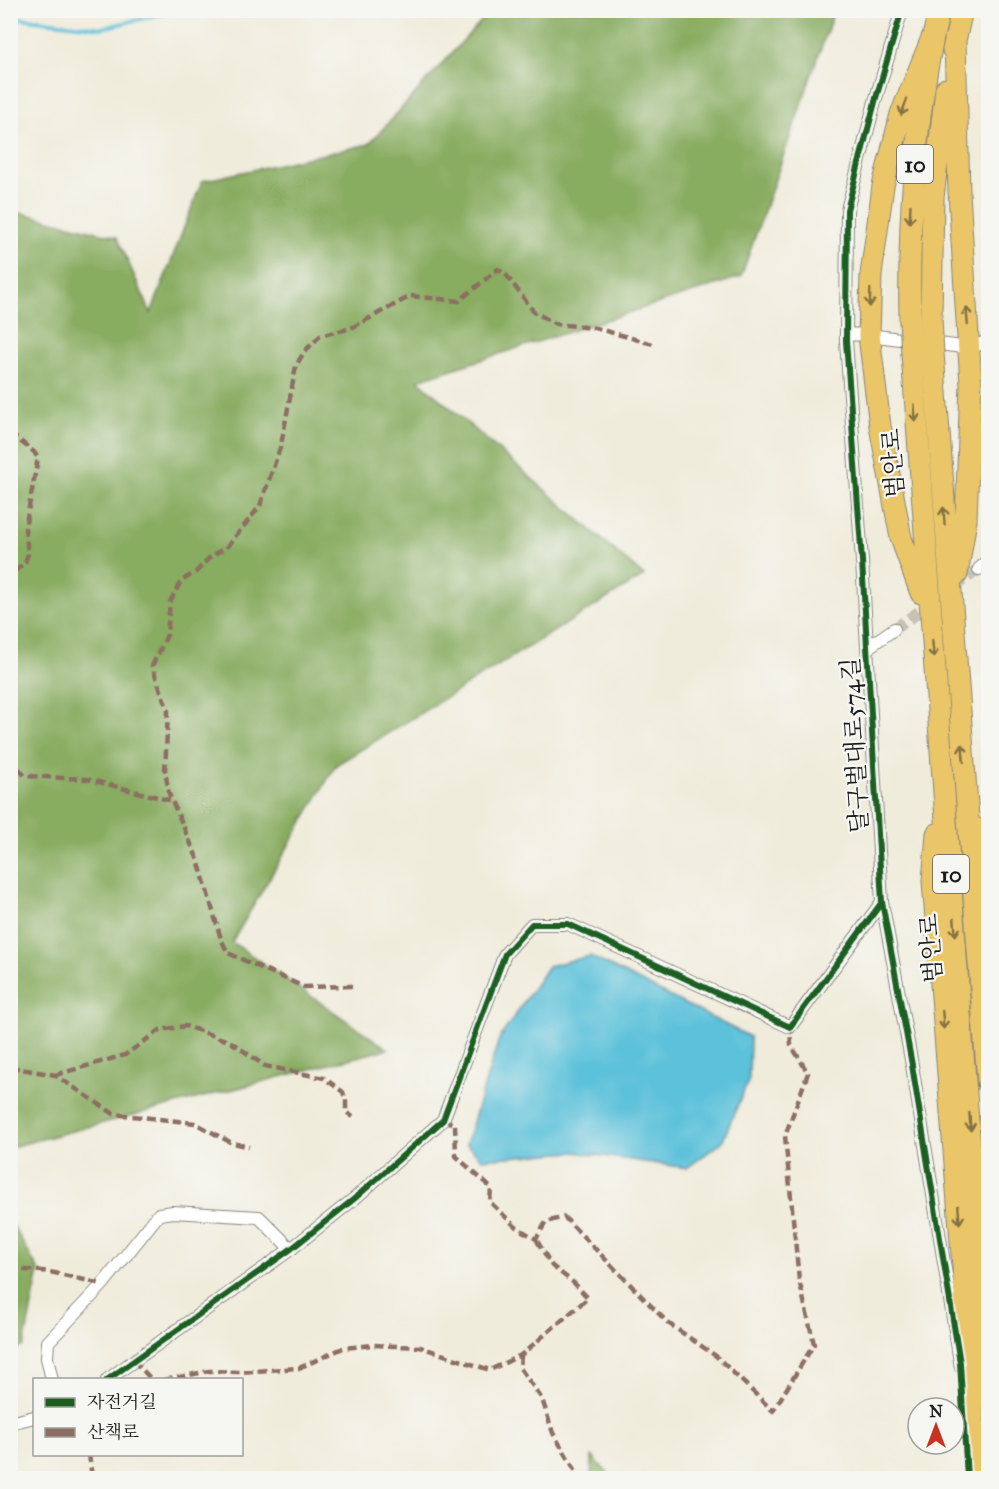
<svg xmlns="http://www.w3.org/2000/svg" width="999" height="1489" viewBox="0 0 999 1489" font-family="'IM FELL Great Primer','Noto Serif KR',serif">
<style>
.forest{fill:#88ac60;stroke:#52643e;stroke-width:1.5}
.water{fill:#5cc1da;stroke:#3c6e7b;stroke-width:1.5}
.lines{fill:none;stroke-linecap:round;stroke-linejoin:round}
.stream{stroke:#5cc1da;stroke-width:4}
.street-tunnel{stroke:#c6c2b5;stroke-width:12;stroke-dasharray:12 6;stroke-linecap:butt}
.street-casing{stroke:#86847c;stroke-width:14}
.highway-casing{stroke:#86847c;stroke-width:23}
.street{stroke:#fff;stroke-width:12}
.highway{stroke:#ebc669;stroke-width:21}
.highway-bridge-casing{stroke:#86847c;stroke-width:23;stroke-linecap:butt}
.highway-bridge{stroke:#ebc669;stroke-width:21}
.quiet{stroke:#8d6e63;stroke-width:4.5;stroke-dasharray:9 4.5;stroke-linecap:butt}
.cycleway-casing{stroke:#f6f6f2;stroke-width:10}
.cycleway{stroke:#1b5e20;stroke-width:6}
.oneway{stroke:#847142}
.labels{text-anchor:middle;dominant-baseline:central;stroke-width:4.5;stroke-linejoin:round;paint-order:stroke}
.shield{fill:#f6f6f2;stroke:#5d5d5c;stroke-width:1.5}
.shield-label{font-size:22px;font-weight:bold;fill:#1c1c1c}
.street-label{font-size:24px;fill:#1c1c1c;stroke:#f6f6f2}
</style>
<rect width="100%" height="100%" fill="#f6f6f2"/>
<filter id="ink" filterUnits="userSpaceOnUse"><feTurbulence type="fractalNoise" baseFrequency=".0167" numOctaves="2"/><feDisplacementMap in="SourceGraphic" scale="12" xChannelSelector="R" yChannelSelector="G"/><feConvolveMatrix kernelMatrix="1 2 1 2 8 2 1 2 1" color-interpolation-filters="sRGB"/></filter>
<filter id="wash" filterUnits="userSpaceOnUse"><feTurbulence type="fractalNoise" baseFrequency=".008" numOctaves="4" result="noise"/><feDisplacementMap in="SourceGraphic" scale="24" xChannelSelector="R" yChannelSelector="G"/><feGaussianBlur stdDeviation="1.35" result="paint"/><feColorMatrix in="noise" values="0 0 0 0 0 0 0 0 0 0 0 0 0 0 0 0 0 1.4 0 .05"/><feComposite in="paint" operator="in"/></filter>
<g filter="url(#wash)">
<rect width="100%" height="100%" fill="#f0ecdb"/>
<path class="forest" d="M491,10l343,1 -93,266 -323,103 226,196 -308,189 -104,177 156,107 -377,98v-933l11,-1 95,24 34,76 51,-132 167,-37z
M11,1222l28,49 -15,75 -13,6z
M592,1456l20,22h-21z"/>
<path class="water" d="M590,956l160,81 -1,42 -27,63 -35,26 -113,-16 -92,7 -16,-15 33,-105 49,-73z"/>
<g class="lines">
<path class="stream" d="M10,17l92,11 78,-18"/>
</g>
</g>
<g filter="url(#ink)">
<g class="lines">
<path class="street-tunnel" d="M953,587l26,-18
M894,629l38,-26"/>
<defs>
<path id="street" d="M902,10l-26,88 -29,112 -1,131 16,220 20,341 30,163 49,303
M846,334l23,1 101,13 18,-7
M979,569l9,-8
M867,648l27,-19
M52,1380l-5,-22 1,-16 55,-58 56,-70 14,-2 86,5 32,32
M107,1380l184,-131 63,-50 89,-79 62,-166 27,-30h36l222,103 92,-125
M10,1423l24,-6"/>
<path id="highway" d="M955,38l4,155 12,191 -5,136 -9,54
M953,50l9,-40
M931,319l2,-121 13,-109
M910,320c-2,-104 5,-208 29,-310
M933,353l55,730
M912,354l76,1041
M921,593l-20,-55 -21,-112 -11,-91 2,-60 12,-89 18,-72 33,-81
M979,829l9,38
M937,834l-4,47 35,450 9,147"/>
</defs>
<use href="#street" class="street-casing"/>
<use href="#highway" class="highway-casing"/>
<use href="#street" class="street"/>
<use href="#highway" class="highway"/>
<defs>
<path id="highway-bridge" d="M931,319l2,34
M910,320l2,34"/>
</defs>
<use href="#highway-bridge" class="highway-bridge-casing"/>
<use href="#highway-bridge" class="highway-bridge"/>
<path class="quiet" d="M10,370l3,7 -3,41
M10,433l24,19 4,6 -13,70 3,26 -3,8 -15,14
M10,758l15,18 62,3 85,22
M352,986l-48,1 -76,-34 -7,-14 -23,-79 -29,-66 -4,-23 3,-60 -16,-45 15,-31 3,-33 11,-21 15,-9 16,-17 14,-7 34,-42 21,-61 15,-79 8,-14 16,-16 31,-8 60,-32 48,5 39,-32 9,7 27,36 22,12 39,4 58,16
M10,1067l45,8 59,39 81,9 35,19 19,5
M55,1075l70,-20 35,-25 26,-4 45,16 34,24 59,12 19,14 3,8v12l7,5
M443,1120l12,4 1,32 35,32 -1,14 26,25 20,12 10,-17 18,-5 104,106 48,33 57,55 41,-67 -15,-64 -14,-144 23,-63 -17,-28 -1,-18
M10,1272c29,-7 64,7 93,12
M521,1355l-1,13 22,31 11,34 27,45
M134,1361l18,19
M164,1380l45,-9 30,1 60,-4 44,-20 30,-3 47,2 70,23 31,-15 67,-57 -14,-15 -22,-17 -16,-27
M89,1454l3,24"/>
<defs>
<path id="cycleway" d="M902,10l-26,88 -29,112 -1,131 16,220 20,341 30,163 48,298 7,115
M107,1380l184,-131 63,-50 89,-79 62,-166 27,-30h36l222,103 92,-125"/>
</defs>
<use href="#cycleway" class="cycleway-casing"/>
<use href="#cycleway" class="cycleway"/>
</g>
<defs><path id="oneway-shaft" d="M-6 0H5M1.5-3L5.5 0L1.5 3" fill="none" stroke-width="1.6" stroke-linecap="round" stroke-linejoin="round" transform="scale(1.5)"/></defs>
<g class="oneway">
<use href="#oneway-shaft" transform="translate(904 107) rotate(111)"/>
<use href="#oneway-shaft" transform="translate(910 214) rotate(93)"/>
<use href="#oneway-shaft" transform="translate(870 298) rotate(92)"/>
<use href="#oneway-shaft" transform="translate(967 316) rotate(-95)"/>
<use href="#oneway-shaft" transform="translate(915 413) rotate(86)"/>
<use href="#oneway-shaft" transform="translate(944 516) rotate(-94)"/>
<use href="#oneway-shaft" transform="translate(933 649) rotate(85)"/>
<use href="#oneway-shaft" transform="translate(963 753) rotate(-95)"/>
<use href="#oneway-shaft" transform="translate(955 927) rotate(85)"/>
<use href="#oneway-shaft" transform="translate(943 1020) rotate(85)"/>
<use href="#oneway-shaft" transform="translate(970 1122) rotate(86)"/>
<use href="#oneway-shaft" transform="translate(959 1215) rotate(85)"/>
</g>
</g>
<g class="labels">
<g class="shield">
<rect x="897" y="145" width="36" height="38" rx="4.5"/>
<rect x="933" y="855" width="36" height="38" rx="4.5"/>
</g>
<g class="shield-label">
<text x="915" y="164">10</text>
<text x="951" y="874">10</text>
</g>
<g class="street-label">
<text transform="translate(893 463) rotate(-94)">범안로</text>
<text transform="translate(855 745) rotate(-93)">달구벌대로574길</text>
<text transform="translate(931 948) rotate(-94)">범안로</text>
</g>
</g>
<rect width="999" height="1489" fill="none" stroke="#f6f6f2" stroke-width="36"/>
<rect x="33" y="1378" width="210" height="78" fill="#f6f6f2" stroke="#9f9f9c" stroke-width="1.5"/>
<rect x="45" y="1398" width="30" height="9" fill="#1b5e20" stroke="#9f9f9c" stroke-width="1.5"/>
<text x="87" y="1408" font-size="18" fill="#1c1c1c">자전거길</text>
<rect x="45" y="1428" width="30" height="9" fill="#8d6e63" stroke="#9f9f9c" stroke-width="1.5"/>
<text x="87" y="1438" font-size="18" fill="#1c1c1c">산책로</text>
<g transform="translate(936 1426)"><circle r="28" fill="#f6f6f2" stroke="#9f9f9c" stroke-width="1.5"/>
<path d="M0-4.5L10 22L0 15L-10 22Z" fill="#c8321e"/>
<text y="-9" font-size="16" font-weight="bold" text-anchor="middle" fill="#1c1c1c">N</text>
</g>
</svg>
